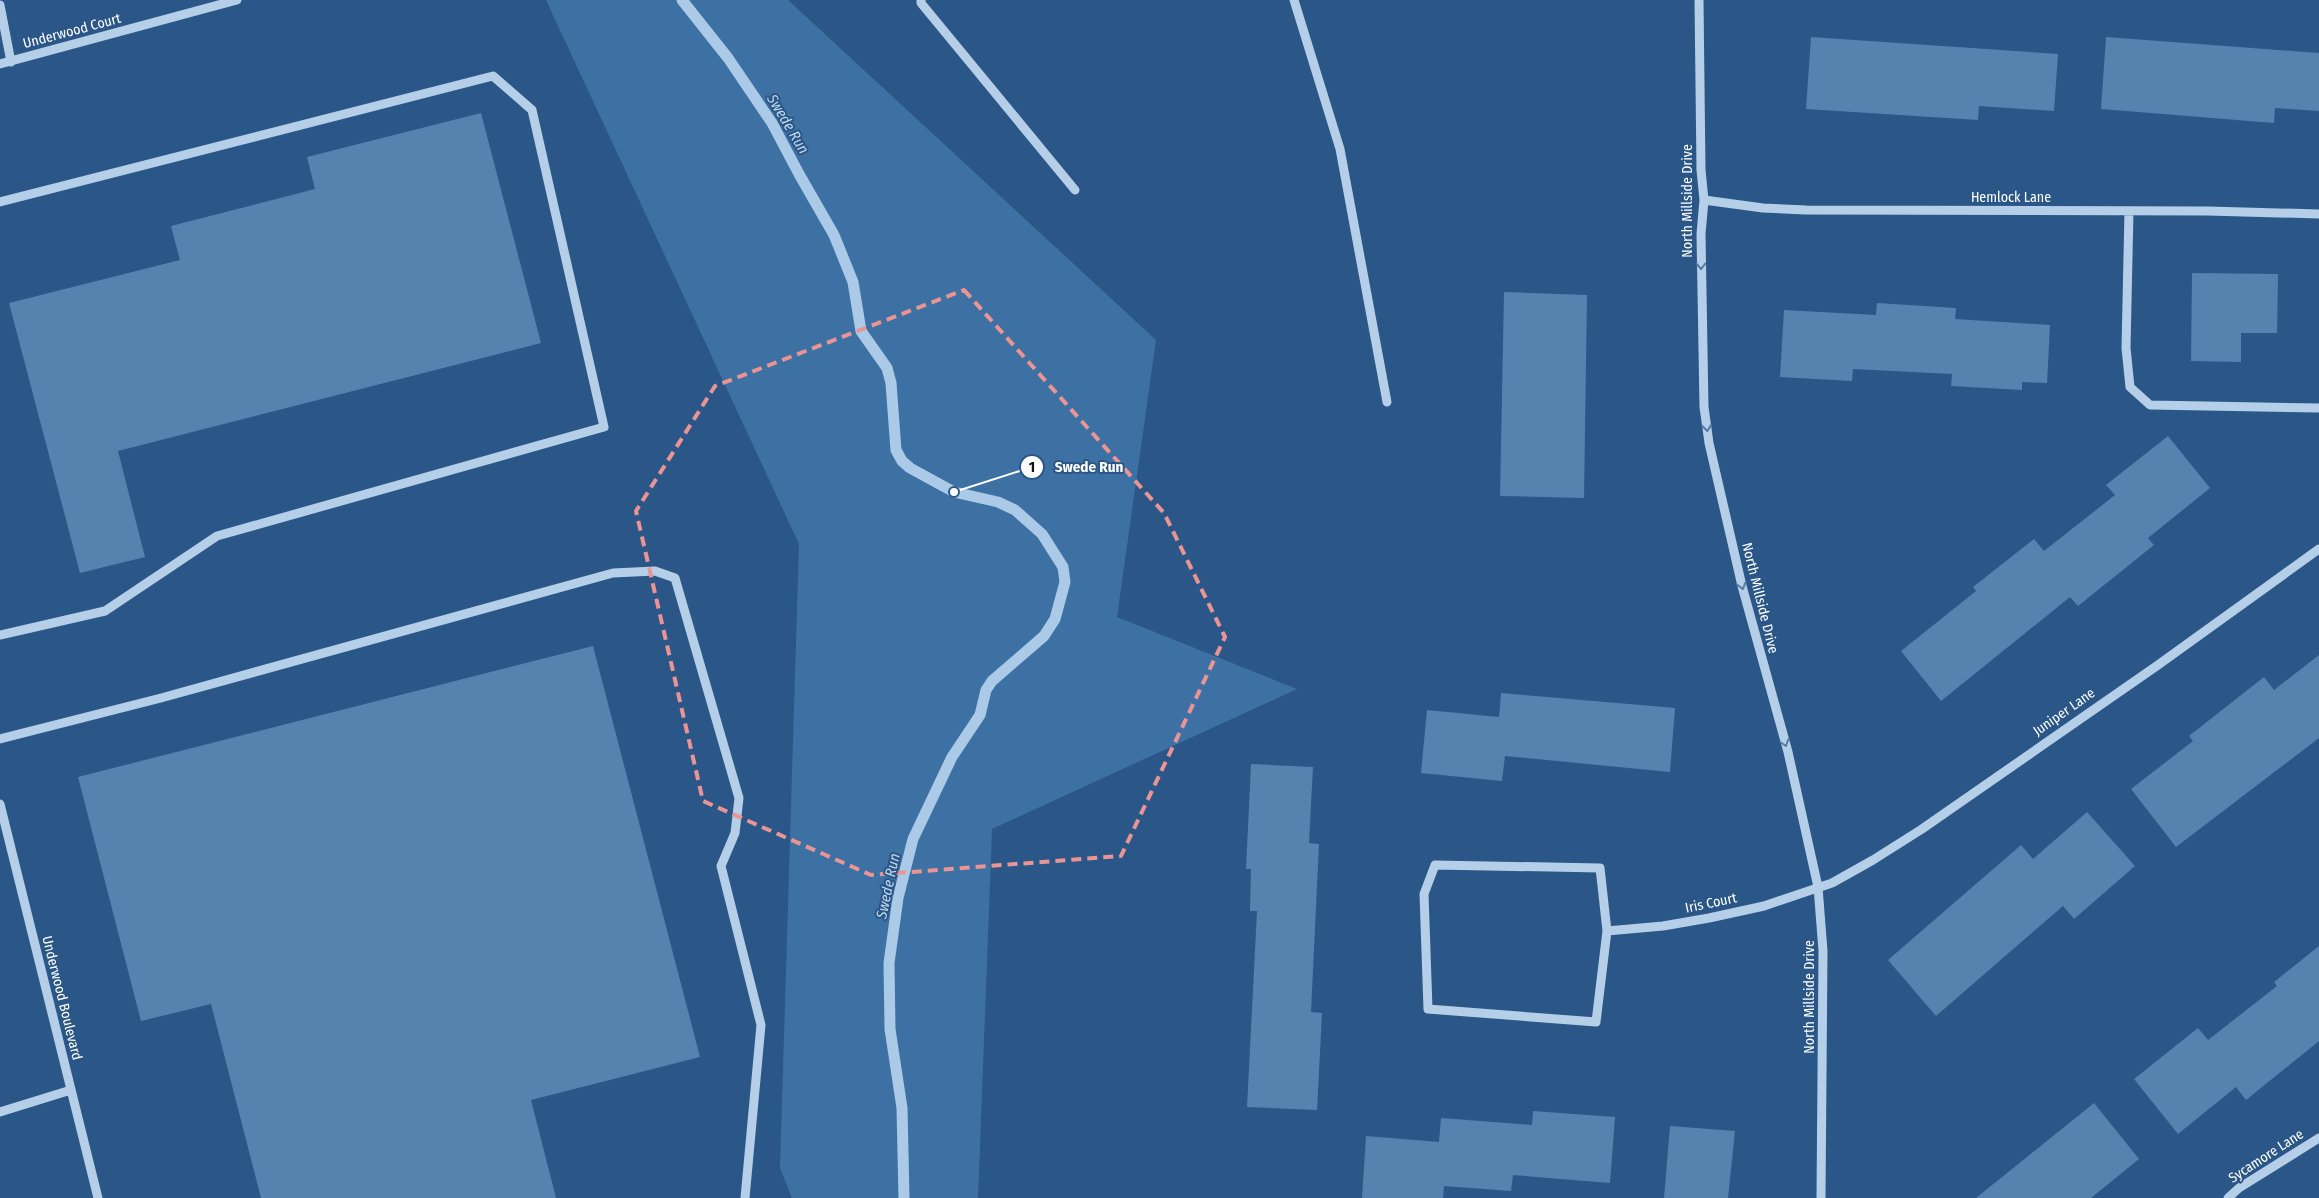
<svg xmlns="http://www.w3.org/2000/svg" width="2319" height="1198" viewBox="0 0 2319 1198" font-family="'Fira Sans Condensed',sans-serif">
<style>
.green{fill:#3e71a3}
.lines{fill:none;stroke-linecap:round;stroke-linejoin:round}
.stream{stroke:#abcae8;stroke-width:11}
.building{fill:#5682b0}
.minor{stroke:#b6cfe8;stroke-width:9}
.oneway{stroke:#547ba4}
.marked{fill:none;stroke:#ea9494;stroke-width:4;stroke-dasharray:10 6;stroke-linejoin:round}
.labels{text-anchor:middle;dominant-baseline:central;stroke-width:4;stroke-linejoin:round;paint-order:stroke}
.street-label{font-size:14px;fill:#fff;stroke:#2a5787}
.water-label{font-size:15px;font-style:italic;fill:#c2d9ef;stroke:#2a5787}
.leader{fill:none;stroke:#fff;stroke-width:2}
.callout-dot{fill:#fff;stroke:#2a5787;stroke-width:2}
.mark-label{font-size:15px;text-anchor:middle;font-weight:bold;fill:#111}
.callout-label{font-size:15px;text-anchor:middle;font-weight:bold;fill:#fff;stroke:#2a5787;stroke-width:4;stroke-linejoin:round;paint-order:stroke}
</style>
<rect width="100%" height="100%" fill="#2a5787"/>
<path class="green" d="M546,0h242l368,340 -39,277 180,72 -305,140 -14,369h-186l-12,-30 19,-624z"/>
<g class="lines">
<path class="stream" d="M682,0l46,58 44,65 27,51 35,61 19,47 8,49 26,37 4,15 5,67 6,11 8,7 44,24 44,10 17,8 27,24 21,33 2,15 -10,37 -11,17 -52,45 -6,9 -6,25 -28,42 -39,82 -15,59 -9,65 1,66 12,79 2,90"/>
</g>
<path class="building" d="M1811,37l247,17 -4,57 -75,-5 -1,14 -172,-11z
M2106,37l213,16v58l-44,-3 -1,15 -173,-14z
M481,113l60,230 -423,108 27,106 -65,16 -71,-270 171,-43 -9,-34 144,-37 -8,-32z
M2192,273l86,1 -1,59h-36v29l-50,-1z
M1504,292l83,3 -3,203 -84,-2z
M1877,303l79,5 -1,11 95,6 -3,58 -25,-1v8l-71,-4 1,-12 -99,-5 -1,12 -72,-4 4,-67 92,5z
M2168,436l42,52 -62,50 6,7 -76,61 -8,-9 -129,104 -40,-50 75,-60 -3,-4 61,-48 10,12 71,-56 -9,-10z
M593,646l107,411 -169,43 25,98h-295l-50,-194 -70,17 -63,-244z
M2319,655v83l-143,109 -45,-58 62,-48 -4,-5 75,-59 10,13z
M1501,693l174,15 -5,64 -165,-16 -3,25 -81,-8 6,-63 72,7z
M1251,764l62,3 -4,76 10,1 -8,168 11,1 -5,97 -70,-3 10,-196h-7l1,-42h-5z
M2087,812l48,54 -61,53 -11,-13 -127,110 -48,-56 133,-115 12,14z
M2319,946v95l-73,59 -10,-13 -58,47 -44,-55 64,-51 10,12 69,-54 -3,-4z
M2094,1103l45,56 -48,39h-115z
M1533,1111l82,6 -5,66 -97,-8 -2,16 -67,-5 -1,12h-81l4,-62 73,6 2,-24 91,7z
M1670,1126l65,5 -7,67h-64z"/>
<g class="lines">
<path class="minor" d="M921,0v3l154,187
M1294,0l46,149 47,253
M1699,0l2,170 3,30 -3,34 3,173 5,36 33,143 46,166 30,135 5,64 -2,247
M0,5l11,57
M0,64l237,-64
M1704,200l59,8 43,2 402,1 111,3
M0,202l493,-126 39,34 72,317 -387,109 -112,75 -105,24
M2129,211l-3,137 4,39 20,18 169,3
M0,739l161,-41 452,-125 42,-2 20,7 64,220 -4,35 -14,33 40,159 -16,173
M0,804l98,394
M1435,865l165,3 7,63 -11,91 -168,-13 -4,-115z
M1607,931l56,-5 46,-8 55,-12 68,-23 41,-23 49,-31 236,-164 161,-116
M0,1112l71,-22
M2228,1198l11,-10 80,-50"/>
</g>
<defs><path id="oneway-chevron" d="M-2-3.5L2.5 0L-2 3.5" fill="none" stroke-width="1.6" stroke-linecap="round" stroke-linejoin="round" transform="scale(1.25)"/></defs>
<g class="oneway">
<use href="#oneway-chevron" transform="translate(1701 266) rotate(90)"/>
<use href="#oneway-chevron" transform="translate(1707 428) rotate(83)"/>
<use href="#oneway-chevron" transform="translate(1742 586) rotate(75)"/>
<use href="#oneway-chevron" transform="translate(1785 743) rotate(72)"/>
</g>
<path class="marked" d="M964,290l200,223 61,124 -104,219 -250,19 -168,-74 -67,-290 79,-125z"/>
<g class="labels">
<g class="street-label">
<text transform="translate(72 31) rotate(-15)">Underwood Court</text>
<text x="2011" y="197">Hemlock Lane</text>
<text transform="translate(1687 201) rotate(-90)">North Millside Drive</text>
<text transform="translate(1760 598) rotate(76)">North Millside Drive</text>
<text transform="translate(2064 712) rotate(-35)">Juniper Lane</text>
<text transform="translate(1711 903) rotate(-12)">Iris Court</text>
<text transform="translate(1809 997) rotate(-90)">North Millside Drive</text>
<text transform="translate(62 998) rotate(76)">Underwood Boulevard</text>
<text transform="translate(2266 1156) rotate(-33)">Sycamore Lane</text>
</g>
<g class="water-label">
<text transform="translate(788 124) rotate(59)">Swede Run</text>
<text transform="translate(888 886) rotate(-78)">Swede Run</text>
</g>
</g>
<path class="leader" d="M954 492L1032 467"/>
<g class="callout-dot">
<circle cx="954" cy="492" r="5"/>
<circle cx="1032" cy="467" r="12"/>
</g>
<g class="mark-label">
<text x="1032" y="472">1</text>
</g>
<g class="callout-label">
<text x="1089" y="472">Swede Run</text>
</g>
</svg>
